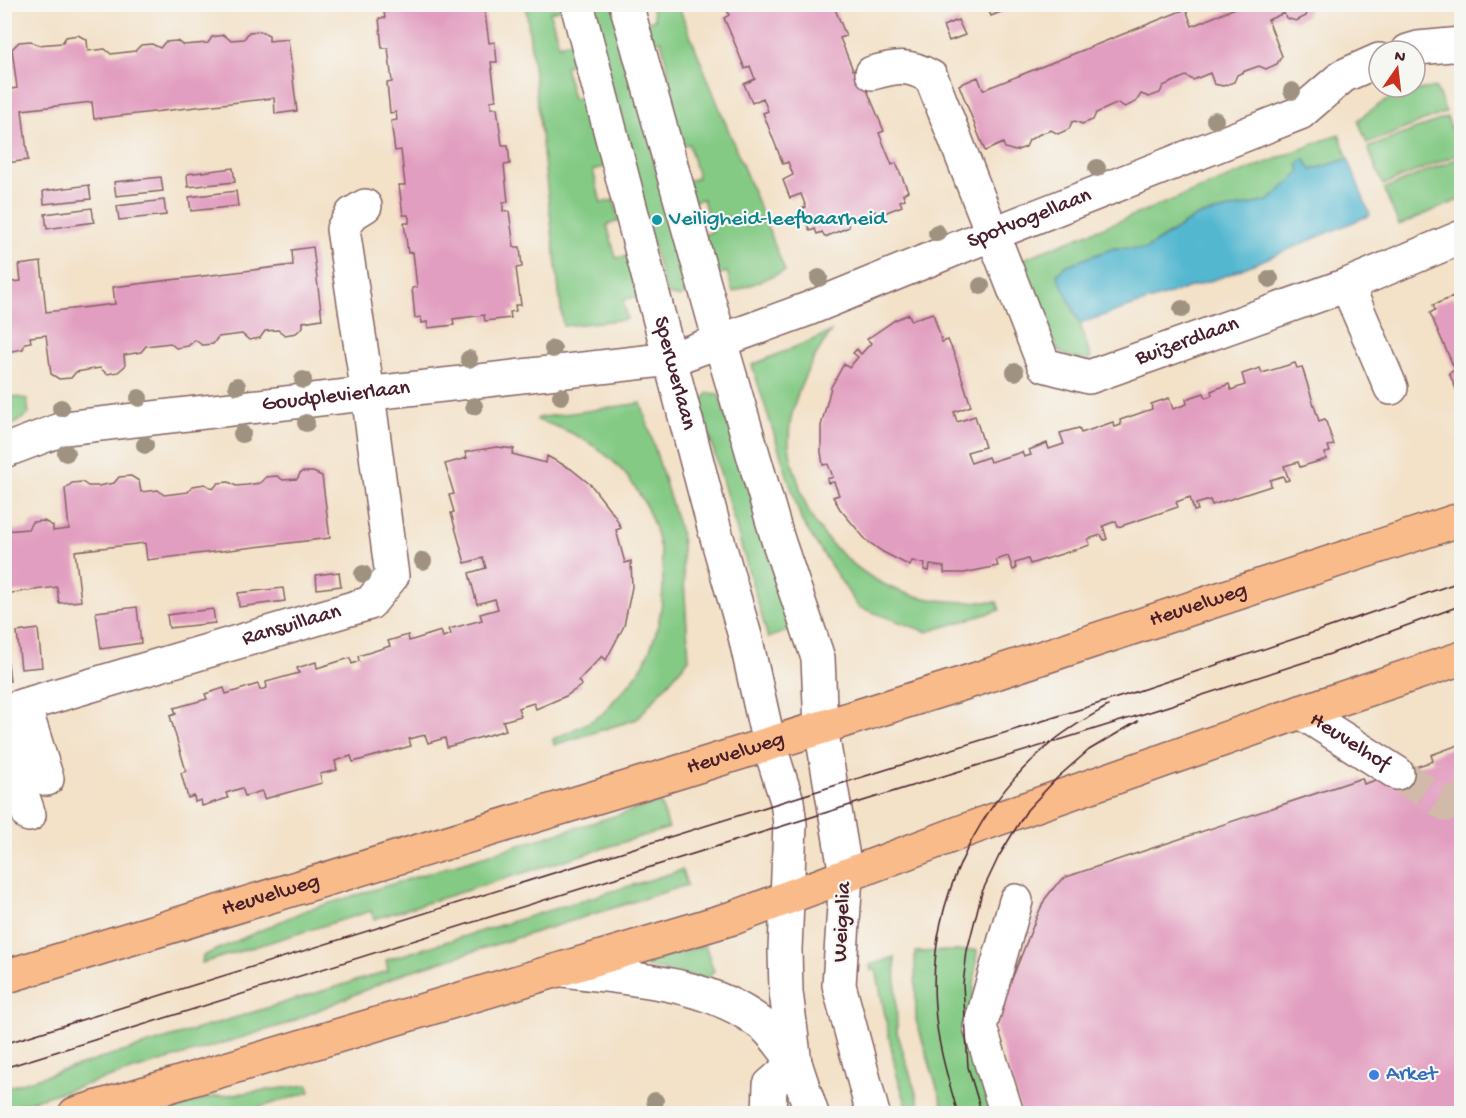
<svg xmlns="http://www.w3.org/2000/svg" width="1466" height="1118" viewBox="0 0 1466 1118" font-family="'Gochi Hand',sans-serif">
<style>
.green{fill:#84ca85;stroke:#677458;stroke-width:1.5}
.water{fill:#52b7d0;stroke:#4e6b7e;stroke-width:1.5}
.building{fill:#e29ec0}
.lines{fill:none;stroke-linecap:round;stroke-linejoin:round}
.minor-tunnel{stroke:#d1baa9;stroke-width:33;stroke-dasharray:33 16;stroke-linecap:butt}
.minor-casing{stroke:#856362;stroke-width:36}
.major-casing{stroke:#856362;stroke-width:36}
.minor{stroke:#fff;stroke-width:33}
.major{stroke:#fabb8b;stroke-width:33}
.tram{stroke:#4a1f2b;stroke-width:1.5}
.tree{fill:#9f9280}
.culture-dot{fill:#0f9aa8;stroke:#f6f6f2;stroke-width:2}
.shop-dot{fill:#3f7fe0;stroke:#f6f6f2;stroke-width:2}
.labels{text-anchor:middle;dominant-baseline:central;stroke-width:4.5;stroke-linejoin:round;paint-order:stroke}
.street-label{font-size:22px;fill:#4a1f2b;stroke:#f6f6f2}
.culture-label{font-size:22px;fill:#0d838f;stroke:#f6f6f2;text-anchor:start}
.shop-label{font-size:22px;fill:#366cbe;stroke:#f6f6f2;text-anchor:start}
</style>
<rect width="100%" height="100%" fill="#f6f6f2"/>
<filter id="ink" filterUnits="userSpaceOnUse"><feTurbulence type="fractalNoise" baseFrequency=".0167" numOctaves="2"/><feDisplacementMap in="SourceGraphic" scale="12" xChannelSelector="R" yChannelSelector="G"/><feConvolveMatrix kernelMatrix="1 2 1 2 8 2 1 2 1" color-interpolation-filters="sRGB"/></filter>
<filter id="wash" filterUnits="userSpaceOnUse"><feTurbulence type="fractalNoise" baseFrequency=".008" numOctaves="4" result="noise"/><feDisplacementMap in="SourceGraphic" scale="24" xChannelSelector="R" yChannelSelector="G"/><feGaussianBlur stdDeviation="1.35" result="paint"/><feColorMatrix in="noise" values="0 0 0 0 0 0 0 0 0 0 0 0 0 0 0 0 0 1.4 0 .05"/><feComposite in="paint" operator="in"/></filter>
<g filter="url(#wash)">
<rect width="100%" height="100%" fill="#f3e1c8"/>
<path class="green" d="M526,5h35l1,4 -12,3 9,33 12,-4 6,22 -12,3 8,33 13,-3 19,71 -12,3 8,33 13,-3 5,21 -12,4 9,33 12,-2 11,40 -16,4 4,19 -64,7z
M587,5h26l76,282 -8,10 -15,-3z
M651,5h27l107,266 -52,21 -6,-20 -15,4 -11,-40 11,-4 -9,-33 -12,3 -5,-21 12,-3 -9,-34 -11,2 -20,-70 11,-2 -8,-34 -11,3 -6,-21 11,-3z
M1436,88l10,24 -79,32 -9,-24c26,-21 44,-30 78,-32z
M1447,117l14,36 -78,32 -15,-37z
M1339,134l9,25 -37,11 -7,-10 -6,3 2,10 -32,28 -71,15 -51,33 -32,-1 -41,63 7,12 11,36c-13,2 -24,-1 -34,-10l-33,-78 -1,-12z
M1461,157v42l-62,26 -15,-36z
M831,332c-22,30 -44,74 -42,113 1,12 5,25 9,36 4,14 9,30 17,42 19,28 48,53 79,66 33,14 68,13 103,13l3,8 -73,22 -69,-25 -56,-85 -50,-157z
M708,393l11,1 73,235 -24,9 -67,-231 2,-7z
M5,395l22,4 2,15 -24,16z
M641,403l40,132 8,124 -52,60 -83,26 -1,-6c16,-7 34,-15 49,-25 6,-5 10,-12 15,-17 10,-10 19,-20 26,-32 31,-61 26,-137 -17,-190 -23,-28 -55,-45 -89,-55l1,-2z
M660,802l9,26 -295,91 -3,-8 -169,52 1,-7 101,-45z
M682,870l5,15 -280,87 -121,52 -281,85v-21l383,-117 -2,-11z
M705,945l9,26 -8,8 -60,-12 1,-4z
M977,950l-5,64 18,99h-45l-29,-93 -1,-68z
M895,957l2,75 25,81h-13l-13,-41 -20,-103 -5,2 -1,-6z
M308,1085l2,7 -69,21h-84l55,-16z"/>
<path class="water" d="M1305,159l6,11 37,-11 22,56 -145,61 -145,47 -23,-48 8,-9 49,-18 32,1 51,-33 71,-15 32,-28 -2,-10z"/>
<g id="blocks">
<path class="building" d="M415,4l1,4 29,-4 39,1 5,38 6,-1 2,20h-6l5,38 -6,1 1,4v3h6l5,37h6l2,19 -6,1 4,37 -5,1v8h6l5,36h6l2,20 -6,1 5,37h-6l1,6 -6,1 1,6 -26,3 -1,-6 -31,4 1,6 -26,3 -1,-6 -5,1 -1,-6 -6,1 -3,-30 5,-1 -4,-35 -5,1 -4,-30h5v-5l-1,-3h-5l-4,-30h6l-4,-35 -6,1 -4,-30 6,-1 -1,-8 -6,1 -3,-30 5,-1 -4,-34h-6l-3,-30h6l-1,-6 5,-1v-6z
M725,4h108l13,32 -6,2 13,32 5,-2 26,63 -5,2 13,32 4,-2 12,28 -5,3 2,5 -5,2 2,5 -25,10 -2,-5 -28,11 2,5 -24,10 -3,-5 -5,2 -2,-5 -5,2 -9,-22 5,-2 -5,-13 -11,4 -7,-18 10,-5 -5,-13 -5,2 -20,-51 5,-2 -5,-13 -11,5 -8,-19 11,-5 -5,-13 -5,3 -10,-25 -11,-26 5,-3z
M986,4h26l1,3 -22,9z
M1245,4l74,1 -10,3 -3,8 -10,5 -10,-3 -2,-5 -16,7 14,36 -5,8 -11,5 -7,-3 -14,5 -8,4 -3,7 -11,4 -9,-2 -4,-11 -17,7 -7,-4 -23,10 -3,7 -11,4 -8,-3 -5,8 -11,5 -7,-4 -22,10 -3,7 -11,4 -7,-3 -3,1 -3,7 -11,5 -7,-4 -11,4 -11,6 -3,7 -11,4 -10,-3 -2,-5 -18,8 -26,-66 19,-8 5,13 203,-81 6,17z
M958,20l7,15 -16,6 -6,-15z
M260,31l9,4v6l19,-2 9,72 -22,3 -1,-16 -180,21 -2,-17 -70,8 6,50 -21,3 -3,-16v-57l13,-2 -5,-39 7,-7 12,-1 6,4 13,-1 12,-1 4,-6 12,-2 9,5 1,11 17,-2 6,5 24,-3 6,-6 11,-1 8,4 5,-6 12,-1 6,4 25,-2 4,-6 12,-2 6,5 14,-1 5,-7z
M233,168l2,14 -47,5 -1,-13z
M161,177l2,14 -47,5 -2,-14z
M89,185l2,14 -47,5 -1,-13z
M236,191l2,15 -47,5 -2,-14z
M164,200l2,15 -47,5 -2,-14z
M92,208l2,14 -47,7 -2,-15z
M313,247l9,72 -19,3v5l-7,6 -11,2 -7,-5 -13,1 -5,7 -11,2 -7,-6 -24,3 -5,7 -11,1 -7,-5 -7,6 -12,2 -6,-5 -24,3 -5,6 -17,3 1,11 -7,6 -11,2 -7,-6 -24,4 -5,6 -12,1 -8,-5 -5,-39 -16,2 1,5 -6,1 -2,6 -11,2 -8,-5v-63l17,-2 -2,-16 22,-3 5,50 69,-8 -2,-17 180,-22 -1,-15z
M1453,297l2,5 6,-3v98l-1,1 -11,-25 6,-3 -25,-57 5,-3 -2,-5z
M933,313l9,29 6,-2 7,16 16,50 -17,6 3,10 18,-6 10,31 -18,5 4,11 17,-6 2,5 32,-10 2,5 7,-2 -2,-5 18,-7 2,6 15,-5 -4,-11 19,-5 2,5 32,-11 2,5 6,-2 -1,-5 32,-11 -1,-5 18,-6 4,11 14,-5 -1,-5 18,-6 2,5 6,-3 -1,-4 18,-7 2,6 14,-5 -3,-11 18,-6 2,5 33,-10 2,5 5,-1 17,54 6,-2 9,26 -6,1 2,6 -5,1 1,6 -26,8 -2,-5 -14,4 5,14 -4,1 -2,-5 -13,4 1,6 -59,19 -2,-5 -14,4 2,6 -4,1 -4,-14 -14,5 2,5 -60,20 -2,-6 -13,5 4,13 -3,1 -3,-5 -13,4 2,6 -60,19 -2,-5 -13,4 1,6 -3,1 -5,-14 -12,4 2,6 -34,7h-20v-6l-14,-2 -1,6 -5,-1 1,-6 -13,-3 -2,5 -27,-14 -17,-12 -26,-31 -7,-12 6,-2 -5,-13 -6,1 -1,-4 6,-2 -5,-13 -5,1 -2,-13v-26l10,-39 13,-23 5,4 9,-11 -5,-4 4,-4 4,5 10,-11 -4,-4 28,-19 14,-6 2,6z
M497,447l17,2 -2,5 34,9 1,-7 24,13 20,16 24,31 6,12 -5,2 9,33 6,-2 1,26 -8,39 -18,34 -4,-4 -24,25 4,4 -16,11 -30,13 -2,-6 -16,5 3,8 -18,5 3,9 -59,17 -2,-9 -17,5 -3,-8 -16,4 2,7 -58,16 -2,-6 -16,5 2,9 -17,4 2,9 -58,16 -2,-8 -17,5 -3,-8 -16,5 2,5 -26,8 -1,-6 -6,2 -1,-6 -6,2 -7,-25 5,-2 -16,-55 6,-2 -2,-6 33,-9 -2,-5 19,-6 2,6 32,-10 2,6 7,-2 -1,-6 33,-9 -2,-5 19,-6 1,6 33,-10 2,6 7,-3 -1,-5 32,-10 -2,-5 20,-6 1,6 32,-10 2,6 8,-3 -2,-5 33,-9 -2,-6 18,-5 -3,-10 -18,5 -8,-31 17,-5 -3,-10 -18,5 -14,-50 3,-1 -5,-17 5,-1 -9,-30 22,-6 -2,-6z
M301,472h12l9,4 8,62 -183,22 -2,-17 -70,8 6,50 -22,2 -2,-16 -53,7v-63l24,-2 4,-7 12,-1 9,5v5l16,-2 -4,-40 7,-6 10,-1 6,4h10l16,-3 5,-6 12,-1 8,5 2,11 17,-2 6,5 24,-3 5,-6 12,-2 8,5 5,-6 11,-1 7,4 11,-1 13,-2 6,-6 11,-1 6,4 14,-1z
M339,572l2,14 -24,3 -1,-14z
M283,588l2,13 -46,6 -1,-14z
M137,607l4,36 -40,6 -5,-37z
M213,609l2,14 -46,5 -2,-13z
M38,629l4,38 -21,2 -4,-37z
M4,663h4l2,18h-6z
M1461,744v369h-440l-25,-85 6,-24 35,-88 8,-17 11,-14 10,-8 12,-4 284,-95 2,6 69,-23 -2,-6z"/>
</g>
</g>
<g filter="url(#ink)">
<use href="#blocks" fill-opacity="0" stroke="#856362" stroke-width="1.5"/>
<g class="lines">
<path class="minor-tunnel" d="M1397,773l50,32 15,-5"/>
<defs>
<g id="minor">
<path id="s1" d="M577,4l137,523 31,109 24,108 18,57 3,23 -5,126 1,42 9,71 17,51"/>
<path d="M626,4l94,337 58,199 40,118 3,70 25,147 -7,110 34,129"/>
<path d="M1408,51l10,-3 44,-4"/>
<path id="s2" d="M872,73c25,-7 36,-9 59,4l113,288 45,12 258,-92 115,-48"/>
<path d="M1347,285l44,103"/>
<path id="s3" d="M4,451l61,-23 606,-69 137,-50 184,-75 308,-121 43,-37 36,-16"/>
<path d="M24,705l23,74"/>
<path id="s4" d="M4,711l366,-108 22,-27 -24,-182 -25,-165 9,-15 13,-8"/>
<path id="s5" d="M1301,712l96,61"/>
<path d="M4,739l25,76"/>
<path d="M562,970c67,9 145,10 201,55 12,10 22,26 32,38"/>
<path d="M769,1114l1,-29 25,-22"/>
<path d="M1007,1114l-27,-87 36,-126"/>
</g>
<g id="major">
<path id="s6" d="M4,977l665,-202 305,-95 488,-161"/>
<path d="M75,1114l661,-197 244,-92 321,-113 161,-54"/>
</g>
</defs>
<use href="#minor" class="minor-casing"/>
<use href="#major" class="major-casing"/>
<use href="#minor" class="minor"/>
<use href="#major" class="major"/>
<path class="tram" d="M4,1044l1122,-349 201,-67 135,-47
M4,1068l1152,-358 174,-56 132,-49
M958,1114c-10,-35 -21,-71 -23,-107 -8,-100 40,-201 116,-264 17,-15 38,-26 57,-37
M982,1114l-14,-47 -5,-83 4,-33 15,-59 17,-36 28,-46 31,-33 31,-27 49,-29"/>
</g>
<g class="tree">
<circle cx="1292" cy="91" r="9"/>
<circle cx="1215" cy="120" r="9"/>
<circle cx="1097" cy="168" r="9"/>
<circle cx="937" cy="233" r="9"/>
<circle cx="819" cy="278" r="9"/>
<circle cx="1270" cy="279" r="9"/>
<circle cx="981" cy="286" r="9"/>
<circle cx="1182" cy="309" r="9"/>
<circle cx="553" cy="349" r="9"/>
<circle cx="469" cy="359" r="9"/>
<circle cx="1015" cy="372" r="9"/>
<circle cx="303" cy="380" r="9"/>
<circle cx="237" cy="386" r="9"/>
<circle cx="561" cy="396" r="9"/>
<circle cx="139" cy="398" r="9"/>
<circle cx="474" cy="406" r="9"/>
<circle cx="61" cy="408" r="9"/>
<circle cx="306" cy="423" r="9"/>
<circle cx="242" cy="434" r="9"/>
<circle cx="145" cy="445" r="9"/>
<circle cx="66" cy="453" r="9"/>
<circle cx="423" cy="561" r="9"/>
<circle cx="363" cy="574" r="9"/>
<circle cx="655" cy="1101" r="9"/>
</g>
</g>
<circle class="culture-dot" cx="657" cy="220" r="6"/>
<circle class="shop-dot" cx="1374" cy="1075" r="6"/>
<g class="labels">
<g class="street-label">
<text stroke="none"><textPath href="#s3" startOffset="1060">Spotvogellaan</textPath></text>
<text stroke="none"><textPath href="#s2" startOffset="522">Buizerdlaan</textPath></text>
<text stroke="none"><textPath href="#s1" startOffset="382">Sperwerlaan</textPath></text>
<text stroke="none"><textPath href="#s3" startOffset="338">Goudplevierlaan</textPath></text>
<text stroke="none"><textPath href="#s6" startOffset="1251">Heuvelweg</textPath></text>
<text stroke="none"><textPath href="#s4" startOffset="300">Ransuillaan</textPath></text>
<text stroke="none"><textPath href="#s5" startOffset="57">Heuvelhof</textPath></text>
<text stroke="none"><textPath href="#s6" startOffset="765">Heuvelweg</textPath></text>
<text stroke="none"><textPath href="#s6" startOffset="279">Heuvelweg</textPath></text>
<text transform="translate(843 922) rotate(-87)">Weigelia</text>
</g>
<g class="culture-label">
<text x="669" y="220">Veiligheid-leefbaarheid</text>
</g>
<g class="shop-label">
<text x="1386" y="1075">Arket</text>
</g>
</g>
<rect width="1466" height="1118" fill="none" stroke="#f6f6f2" stroke-width="24"/>
<g transform="translate(1397 69) rotate(14)"><circle r="28" fill="#f6f6f2" stroke="#b1a0a2" stroke-width="1.5"/>
<path d="M0-4.5L10 22L0 15L-10 22Z" fill="#c8321e"/>
<text y="-9" font-size="16" font-weight="bold" text-anchor="middle" fill="#4a1f2b">N</text>
</g>
</svg>
